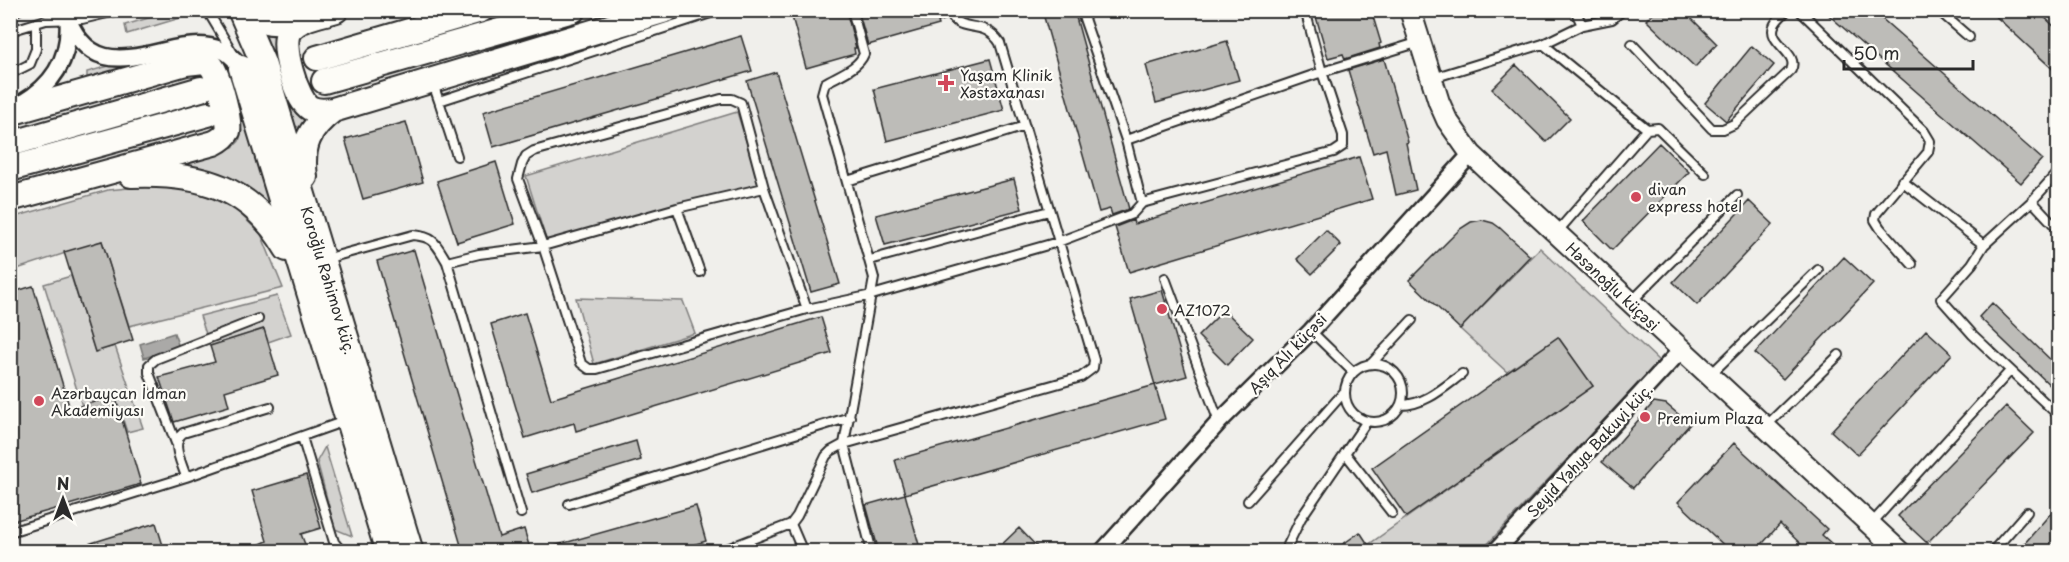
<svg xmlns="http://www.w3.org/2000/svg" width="2069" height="562" viewBox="0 0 2069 562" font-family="'Playpen Sans',sans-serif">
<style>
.green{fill:#d3d2cf;stroke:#7f7e7d;stroke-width:1.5}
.water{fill:#aaa9a7;stroke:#777775;stroke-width:1.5}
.building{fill:#bdbcb8;stroke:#2b2b2b;stroke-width:1.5}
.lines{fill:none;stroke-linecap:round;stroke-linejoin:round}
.service-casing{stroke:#2b2b2b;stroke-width:12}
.minor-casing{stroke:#2b2b2b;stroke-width:20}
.tertiary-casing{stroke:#2b2b2b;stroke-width:24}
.primary-casing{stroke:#2b2b2b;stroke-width:28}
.service{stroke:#fdfcf7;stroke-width:8}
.minor{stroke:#fdfcf7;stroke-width:15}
.tertiary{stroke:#fdfcf7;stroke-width:20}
.primary{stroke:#fdfcf7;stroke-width:24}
.poi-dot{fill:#d1495b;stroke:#fdfcf7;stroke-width:2}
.labels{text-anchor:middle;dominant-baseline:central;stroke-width:4.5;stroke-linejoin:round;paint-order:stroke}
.poi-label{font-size:15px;fill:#2b2b2b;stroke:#fdfcf7;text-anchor:start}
.street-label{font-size:15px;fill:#2b2b2b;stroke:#fdfcf7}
</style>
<rect width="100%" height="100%" fill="#f0efeb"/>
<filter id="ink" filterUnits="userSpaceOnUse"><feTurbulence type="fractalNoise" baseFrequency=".0167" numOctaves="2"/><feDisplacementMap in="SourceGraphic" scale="12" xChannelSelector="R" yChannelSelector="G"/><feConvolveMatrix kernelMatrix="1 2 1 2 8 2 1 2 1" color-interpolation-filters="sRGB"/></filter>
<g filter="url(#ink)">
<path class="green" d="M175,10l14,1 1,4 -63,19 -2,-9z
M278,33l33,85 -6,12 -12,-5 -27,-89z
M196,42l31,17 47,152 -20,-19 -23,-14 -52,-15 54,-16 6,-6 3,-10 -20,-67 -25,-17 -110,31v-6z
M737,112l23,73 -211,64 -23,-73z
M149,186l45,4 41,19 26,25 22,54 -154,38 -27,-85 -91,30v-53l97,-28z
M1540,248l119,113 -178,190h-108l-5,-6 225,-159 -35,-49 -51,35 -47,-43z
M71,276l24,75 20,-5 28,82 -16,4 -12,-36 -33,10 -38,-122z
M277,296l14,38 -23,8 -5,-13 -53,17 -10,-30z
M576,298l107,3 12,32 -101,31z
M325,447l27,89 -17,-7 -18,-68z"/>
<path class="water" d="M174,333l5,14 -35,11 -4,-14z"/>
<path class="building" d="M799,10h47l10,38h-2l1,6 -49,14 -15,-55z
M858,10h85l4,9 -9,3 1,3 -71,20z
M1042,10h32l55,199 -17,6 -2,-6 -11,3z
M1314,10h57l10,33 -2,1 1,4 -35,11 -2,-5 -15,4z
M1656,10h27l34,34 -22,23 -49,-47z
M1823,10h49l170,149 -21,24z
M1989,10h48l21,20v44z
M741,36l11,35 -259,76 -10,-35z
M1227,41l12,39 -83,23 -10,-38z
M1752,46l22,19 -48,56 -21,-18z
M990,59l14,51 -117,31 -13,-52z
M1384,59l24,83 -2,1 10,47 -20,5 -10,-46 -13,4 -25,-83z
M1516,65l54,53 -24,24 -54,-53z
M776,72l64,212 -29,8 -64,-211z
M406,122l17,60 -60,17 -18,-60z
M1659,143l30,29 -77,78 -29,-29z
M1359,157l13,42 -243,73 -14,-45 18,-7 1,4z
M496,162l19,62 -58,18 -20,-61z
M1014,179l8,30 -137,36 -9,-30z
M1749,201l24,23 -76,81 -24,-23z
M1482,220l11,3 7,5 30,28 -70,73 -51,-49 51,-51 11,-7z
M1326,230l15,15 -29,29 -15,-15z
M102,241l31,99 -38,12 -31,-100z
M414,250l85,287 25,-8 7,23h-68l-86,-291z
M1844,257l29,27 -90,95 -28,-26z
M33,286l37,123 45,-13 26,88 -131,38v-229z
M1162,290l25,86 -32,9 -25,-86z
M1992,303l66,64v26l-79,-76z
M1224,310l29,28 -26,27 -29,-29z
M525,313l26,86 270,-82 11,36 -256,78 -2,-8 -49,15 -34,-114z
M264,329l14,46 -53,16 4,15 -55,16 -15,-45 56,-15 -5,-16z
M1926,330l26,24 -95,101 -26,-24z
M1558,337l35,49 -187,131 -34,-49z
M1155,385l10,34 -260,75 -10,-34z
M1654,402l12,2 24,20 -57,64 -31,-26z
M2006,406l28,27 -107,110 -29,-27z
M636,441l5,19 -109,33 -6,-19z
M1734,443l93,86 -5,6 19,17h-32l-29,-28 -25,28h-24l-53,-50z
M306,475l15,53 -20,6 7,18h-64l23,-11 -15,-50z
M905,494l16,58h-42l-13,-47z
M2058,505v47h-41z
M696,506l10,35 -37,11h-119v-5z
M156,523l9,29h-89l-1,-4z
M1019,528l23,24h-48z
M1360,532l13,20h-41z"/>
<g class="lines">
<defs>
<path id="service" d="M207,10l27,45
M1081,10l45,130 16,63
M1575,10l7,15
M1799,10l125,121 6,10 -2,11 -52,62 -1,6 5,8 32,36
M1938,10l31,27
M10,13l8,-3
M10,31l36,-11 36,-1 38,-9
M1543,44l104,85
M1632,44l80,85h11l11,-5 57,-54c9,-17 -24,-27 -17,-44 2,-6 9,-11 13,-16
M10,74l20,-10 6,-15v-26
M1433,78l110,-34 39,-19 30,-6 11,-9
M433,84l6,17 281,-91
M721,99h11l9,4 23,85 43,121 -210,60h-8l-8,-6 -38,-117 -25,-67 4,-15 4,-8 8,-5z
M439,101l18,55
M1126,140l196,-68 98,-30
M2058,172l-26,29 -48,44 -12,19 -31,35 32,36 85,80
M847,181l178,-55
M1902,181l82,64
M2032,201l26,28
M677,208l23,64
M1557,232l90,-103 11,-1 47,46
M325,259l88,-24c22,2 23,9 34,27l74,251
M870,260l179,-49
M447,262l32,-8 64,-8 134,-38 87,-20
M1165,278l54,144
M1631,302l106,-107
M807,309l65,-14 186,-53 74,-28 10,-11 192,-51 9,-6v-11l-21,-63 -17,-62
M1311,331l42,41
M1371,364l41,-44
M1345 393a29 29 0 1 1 58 0a29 29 0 1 1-58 0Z
M1710,375l108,-105
M1401,405c24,0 42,-17 61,-31
M1767,425l72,-70
M302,437l32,105 8,10
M176,443l-27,-70v-8l7,-6 102,-40
M1345,453l47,60
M186,477c-4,-14 -16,-34 -3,-44l87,-26
M1248,501l97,-110
M569,504l281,-87
M1872,523l138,-152
M10,532l176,-55 159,-56
M1288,545l13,-27 66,-97
M719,552l72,-28
M803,552l-12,-28 6,-8 29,-60 5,-5 13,-7 30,-166 -52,-184 3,-11c13,-8 33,-14 39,-29l-12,-44
M872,552l-28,-108 237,-67 12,-9 1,-8 -94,-317c-17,-27 -42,-6 -51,-33
M1992,552l35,-40"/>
<path id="minor" d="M65,10c34,108 132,-10 176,58
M22,103c31,-18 48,-44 46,-81
M1102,552l117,-130 92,-91 160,-177
M1495,552l187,-203"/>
<path id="tertiary" d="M1410,10l29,92 8,18 24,34 429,398"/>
<path id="primary" d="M240,10l23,53 148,489
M247,10c16,17 36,12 57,10
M336,10c-15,5 -37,7 -47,21 -9,13 7,69 21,77 7,4 15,3 23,2l333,-100
M317,58l164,-48
M241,68l147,484
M324,81l249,-71
M10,113l176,-50 18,-2c3,1 6,3 8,6 6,8 19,54 16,64 -3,6 -8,9 -14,12l-204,56
M10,144l191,-55
M10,169l198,-55
M131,175c69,-3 120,12 156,74
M305,177c-4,-31 3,-48 28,-67"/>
</defs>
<use href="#service" class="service-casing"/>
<use href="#minor" class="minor-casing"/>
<use href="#tertiary" class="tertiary-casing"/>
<use href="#primary" class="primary-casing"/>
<use href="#service" class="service"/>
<use href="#minor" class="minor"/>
<use href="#tertiary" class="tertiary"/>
<use href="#primary" class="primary"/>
</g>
</g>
<g class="poi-dot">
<path d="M943 74h6v6h6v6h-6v6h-6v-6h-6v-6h6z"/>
<circle cx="1636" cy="197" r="6"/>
<circle cx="1162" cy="309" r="6"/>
<circle cx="39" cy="401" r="6"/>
<circle cx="1645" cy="417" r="6"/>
</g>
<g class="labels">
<g class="poi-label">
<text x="960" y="74">Yaşam Klinik<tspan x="960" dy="17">Xəstəxanası</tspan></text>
<text x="1648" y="188">divan<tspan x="1648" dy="17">express hotel</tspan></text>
<text x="1174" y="309">AZ1072</text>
<text x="51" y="392">Azərbaycan İdman<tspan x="51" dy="17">Akademiyası</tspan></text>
<text x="1657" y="417">Premium Plaza</text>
</g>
<g class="street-label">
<text transform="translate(329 280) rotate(73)">Koroğlu Rəhimov küç.</text>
<text transform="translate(1613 286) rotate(43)">Həsənoğlu küçəsi</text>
<text transform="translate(1287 353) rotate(-46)">Aşıq Alı küçəsi</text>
<text transform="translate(1589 450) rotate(-47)">Seyid Yəhya Bakuvi küç.</text>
</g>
</g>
<rect width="2069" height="562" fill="none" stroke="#fdfcf7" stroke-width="36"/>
<rect x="18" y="18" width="2033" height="526" fill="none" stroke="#2b2b2b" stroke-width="2" filter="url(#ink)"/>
<g transform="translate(63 499)" stroke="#fdfcf7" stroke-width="4.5" paint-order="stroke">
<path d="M0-4.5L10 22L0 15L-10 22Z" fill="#2b2b2b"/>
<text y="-9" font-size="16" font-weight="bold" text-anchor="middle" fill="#2b2b2b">N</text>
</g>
<path d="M1844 60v9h129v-9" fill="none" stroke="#2b2b2b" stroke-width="3"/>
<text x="1853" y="60" font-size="18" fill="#2b2b2b" stroke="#fdfcf7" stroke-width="4.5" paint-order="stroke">50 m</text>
</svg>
